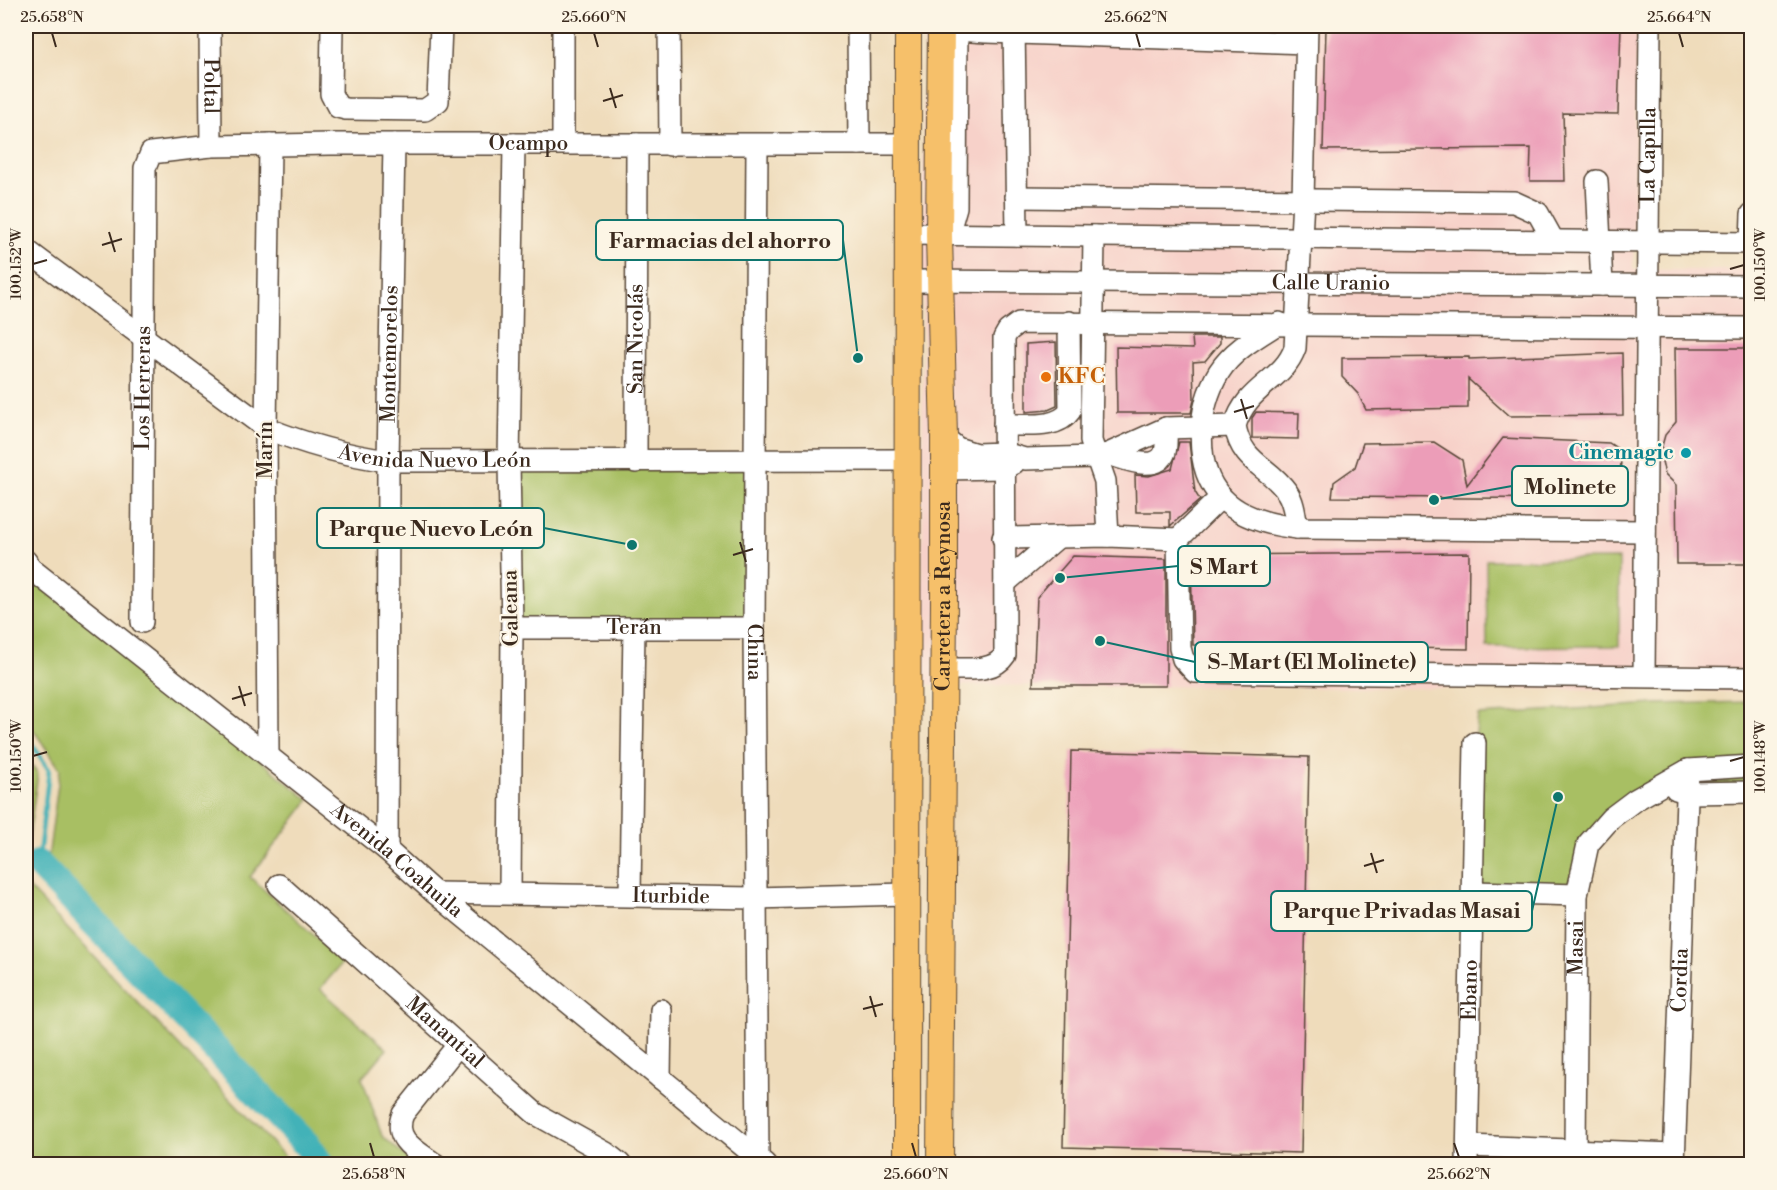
<svg xmlns="http://www.w3.org/2000/svg" width="1777" height="1190" viewBox="0 0 1777 1190" font-family="'Libre Bodoni',serif">
<style>
.built{fill:#f7d1c9}
.green{fill:#a8bf64;stroke:#727441;stroke-width:1.5}
.lines{fill:none;stroke-linecap:round;stroke-linejoin:round}
.stream{stroke:#42b2b8;stroke-width:4.5}
.river{stroke:#42b2b8;stroke-width:28}
.building{fill:#ec9db8}
.minor-casing{stroke:#564536;stroke-width:24}
.major-casing{stroke:#564536;stroke-width:28}
.minor{stroke:#fff;stroke-width:21}
.major{stroke:#f6c06b;stroke-width:26}
.ticks{fill:none;stroke:#3b2a1e;stroke-width:2}
.food-dot{fill:#e8710a;stroke:#fcf5e5;stroke-width:2}
.culture-dot{fill:#0f9aa8;stroke:#fcf5e5;stroke-width:2}
.labels{text-anchor:middle;dominant-baseline:central;stroke-width:4.5;stroke-linejoin:round;paint-order:stroke}
.street-label{font-size:21px;fill:#3b2a1e;stroke:#fcf5e5}
.food-label{font-size:21px;font-weight:bold;fill:#c56008;stroke:#fcf5e5;text-anchor:start}
.culture-label{font-size:21px;font-weight:bold;fill:#0d838f;stroke:#fcf5e5;text-anchor:end}
.leader{fill:none;stroke:#0f766e;stroke-width:2}
.callout-dot{fill:#0f766e;stroke:#fcf5e5;stroke-width:2}
.callout{fill:#fcf5e5;stroke:#0f766e;stroke-width:2}
.callout-label{font-size:22px;text-anchor:middle;font-weight:bold;fill:#3b2a1e}
.neatline{fill:none;stroke:#3b2a1e;stroke-width:2}
.ticks-label{font-size:15px;text-anchor:middle;fill:#3b2a1e}
</style>
<rect width="100%" height="100%" fill="#fcf5e5"/>
<filter id="ink" filterUnits="userSpaceOnUse"><feTurbulence type="fractalNoise" baseFrequency=".0167" numOctaves="2"/><feDisplacementMap in="SourceGraphic" scale="12" xChannelSelector="R" yChannelSelector="G"/><feConvolveMatrix kernelMatrix="1 2 1 2 8 2 1 2 1" color-interpolation-filters="sRGB"/></filter>
<filter id="wash" filterUnits="userSpaceOnUse"><feTurbulence type="fractalNoise" baseFrequency=".008" numOctaves="4" result="noise"/><feDisplacementMap in="SourceGraphic" scale="24" xChannelSelector="R" yChannelSelector="G"/><feGaussianBlur stdDeviation="1.35" result="paint"/><feColorMatrix in="noise" values="0 0 0 0 0 0 0 0 0 0 0 0 0 0 0 0 0 1.4 0 .05"/><feComposite in="paint" operator="in"/></filter>
<g filter="url(#wash)">
<rect width="100%" height="100%" fill="#efdcbb"/>
<path class="built" d="M924,26h713l-4,244h118v423l-49,-3 -780,-5z"/>
<path class="green" d="M755,461l-1,167h-242l-3,-166z
M1619,559v87l-132,1 -1,-87z
M26,570l283,230 -59,77 93,85 -23,27 67,60 -25,29 20,58 33,28h-82l-10,-15 -275,-290 12,-90 -34,-50z
M1751,702v90l-87,-8 -53,34 -34,77 -103,-3 1,-149 3,-28 177,-11z
M26,756l12,18 -11,74 -1,-1z
M26,885l263,276 3,3h-266z"/>
<g class="lines">
<path class="stream" d="M26,735l23,35 -11,94 -12,-6"/>
<path class="river" d="M38,864l269,281 13,19"/>
</g>
<g id="blocks">
<path class="building" d="M1326,26h295l-3,88 -55,-1 2,68h-35l1,-33 -208,2z
M1192,337h28v6l-15,18 -12,1 1,38 -3,13h-74l-1,-66 77,2z
M1056,342l1,64 -9,4 -22,2v-68z
M1675,348h77v216h-75l-1,-79 -11,-11 -5,-21 5,-18 11,-13z
M1622,353l1,62 -114,1 -41,-37v29l-102,2 -8,-16 -16,-17v-19l127,-1v2z
M1256,412l43,1 -1,26 -46,-1v-20z
M1503,438l106,5 12,8 -1,48 -288,-2 2,-15 21,-15 8,-24 71,-1 28,18 5,25z
M1179,442h10l6,50 5,8 -30,26v-14h-34l-1,-37 14,1 23,-7z
M1469,553l-1,96 -275,-4 -2,-90z
M1073,556l93,3v127h-133l4,-89z
M1071,751l238,6 -8,396 -238,-6z"/>
</g>
</g>
<g filter="url(#ink)">
<use href="#blocks" fill-opacity="0" stroke="#564536" stroke-width="1.5"/>
<g class="lines">
<defs>
<g id="minor">
<path id="s1" d="M210,26l1,120"/>
<path d="M332,26l-1,68 7,13 8,2 79,1 13,-9 3,-75"/>
<path d="M563,26v117"/>
<path d="M669,26l1,119"/>
<path d="M858,26l1,118"/>
<path d="M948,26l9,4 29,2 320,11"/>
<path d="M1014,26l3,209"/>
<path id="s2" d="M757,145l-3,483 4,530"/>
<path d="M1597,181l5,104"/>
<path d="M1016,197l498,5 24,11 15,27"/>
<path d="M909,234l843,9"/>
<path d="M939,235l13,-14 4,-14 1,-181"/>
<path d="M1094,236l-3,205 14,40 3,55"/>
<path d="M1751,243l1,-29"/>
<path id="s3" d="M26,250l240,178c41,17 79,27 122,33l520,-1"/>
<path id="s4" d="M909,281l843,5"/>
<path d="M1279,323c-22,14 -46,27 -60,49 -21,35 -27,94 3,126 19,20 48,27 75,30l348,3"/>
<path d="M1004,425c21,-1 53,5 66,-14l-1,-89"/>
<path d="M944,437l13,11 19,6 28,-1 21,6 70,-2 13,-3 58,-26 69,-2"/>
<path d="M1108,454c15,4 49,20 57,-2 2,-7 1,-17 1,-24"/>
<path id="s5" d="M636,462l1,-318"/>
<path d="M944,469l60,-1 10,-5"/>
<path d="M1221,497l-43,42 2,109 3,11 12,13 557,6"/>
<path d="M1297,528c-2,-12 -3,-26 -10,-36 -19,-27 -45,-28 -52,-66 11,-40 48,-44 60,-78l8,-148 4,-174"/>
<path d="M1003,538l105,-2 70,3"/>
<path id="s6" d="M26,561l4,7 357,282 48,43 330,271"/>
<path d="M1005,583l53,-46"/>
<path id="s7" d="M142,622l3,-454 6,-15 60,-7 120,-2h577"/>
<path id="s8" d="M512,628h242"/>
<path d="M944,669c19,-1 49,5 61,-14l-1,-317 4,-7 11,-8 733,5"/>
<path id="s9" d="M1644,675l6,-649"/>
<path d="M268,754l-2,-326 4,-283"/>
<path d="M1676,789l13,4 63,-1"/>
<path id="s10" d="M387,850l1,-389 6,-317"/>
<path id="s11" d="M279,885l257,229 70,39 14,11"/>
<path d="M1474,892l103,3"/>
<path id="s12" d="M435,893l320,5 151,-4"/>
<path d="M510,893l2,-265 -3,-166 5,-318"/>
<path d="M630,894l4,-266"/>
<path d="M660,1078l1,-68"/>
<path d="M1468,1146l206,8"/>
<path id="s13" d="M1575,1150l2,-255 11,-51 23,-26 24,-18 53,-30 64,-4"/>
<path d="M435,1164c-18,-13 -43,-24 -32,-50l55,-69"/>
<path id="s14" d="M1467,1164l8,-421"/>
<path id="s15" d="M1674,1164l14,-394"/>
</g>
<g id="major">
<path d="M907,1164l1,-1138"/>
<path id="s16" d="M940,1164l4,-567v-160l-5,-202 2,-209"/>
</g>
</defs>
<use href="#minor" class="minor-casing"/>
<use href="#major" class="major-casing"/>
<use href="#minor" class="minor"/>
<use href="#major" class="major"/>
</g>
</g>
<path class="ticks" d="M52,33l4,14M594,33l4,14M1136,33l4,14M1679,33l4,14M610,88l6,20M603,101l20,-6M109,232l6,20M102,245l20,-6M33,264l14,-4M1730,269l14,-4M1241,399l6,20M1234,412l20,-6M740,542l6,20M733,555l20,-6M239,686l6,20M232,699l20,-6M33,756l14,-4M1730,761l14,-4M1371,853l6,20M1364,866l20,-6M870,996l6,21M863,1009l20,-5M370,1143l4,14M912,1143l4,14M1454,1143l5,14"/>
<circle class="food-dot" cx="1046" cy="377" r="6"/>
<circle class="culture-dot" cx="1686" cy="453" r="6"/>
<g class="labels">
<g class="street-label">
<text stroke="none"><textPath href="#s1" startOffset="60">Poltal</textPath></text>
<text stroke="none"><textPath href="#s7" startOffset="848">Ocampo</textPath></text>
<text stroke="none"><textPath href="#s9" startOffset="520">La Capilla</textPath></text>
<text stroke="none"><textPath href="#s4" startOffset="422">Calle Uranio</textPath></text>
<text stroke="none"><textPath href="#s5" startOffset="123">San Nicolás</textPath></text>
<text stroke="none"><textPath href="#s10" startOffset="496">Montemorelos</textPath></text>
<text stroke="none"><textPath href="#s7" startOffset="234">Los Herreras</textPath></text>
<text transform="translate(266 450) rotate(-90)">Marín</text>
<text stroke="none"><textPath href="#s3" startOffset="472">Avenida Nuevo León</textPath></text>
<text stroke="none"><textPath href="#s16" startOffset="568">Carretera a Reynosa</textPath></text>
<text transform="translate(511 608) rotate(-91)">Galeana</text>
<text stroke="none"><textPath href="#s8" startOffset="122">Terán</textPath></text>
<text stroke="none"><textPath href="#s2" startOffset="507">China</textPath></text>
<text stroke="none"><textPath href="#s6" startOffset="477">Avenida Coahuila</textPath></text>
<text stroke="none"><textPath href="#s12" startOffset="236">Iturbide</textPath></text>
<text stroke="none"><textPath href="#s13" startOffset="202">Masai</textPath></text>
<text stroke="none"><textPath href="#s15" startOffset="184">Cordia</textPath></text>
<text stroke="none"><textPath href="#s14" startOffset="174">Ebano</textPath></text>
<text stroke="none"><textPath href="#s11" startOffset="222">Manantial</textPath></text>
</g>
<g class="food-label">
<text x="1058" y="377">KFC</text>
</g>
<g class="culture-label">
<text x="1674" y="453">Cinemagic</text>
</g>
</g>
<path class="leader" d="M858 358L843 240M1434 500L1512 486M632 545L544 528M1060 578L1178 566M1100 641L1195 662M1558 797L1532 911"/>
<g class="callout-dot">
<circle cx="858" cy="358" r="6"/>
<circle cx="1434" cy="500" r="6"/>
<circle cx="632" cy="545" r="6"/>
<circle cx="1060" cy="578" r="6"/>
<circle cx="1100" cy="641" r="6"/>
<circle cx="1558" cy="797" r="6"/>
</g>
<g class="callout">
<rect x="596" y="220" width="247" height="40" rx="6"/>
<rect x="1512" y="466" width="116" height="40" rx="6"/>
<rect x="317" y="508" width="227" height="40" rx="6"/>
<rect x="1178" y="546" width="92" height="40" rx="6"/>
<rect x="1195" y="642" width="233" height="40" rx="6"/>
<rect x="1271" y="891" width="261" height="40" rx="6"/>
</g>
<g class="callout-label">
<text x="720" y="248">Farmacias del ahorro</text>
<text x="1570" y="494">Molinete</text>
<text x="431" y="536">Parque Nuevo León</text>
<text x="1224" y="574">S Mart</text>
<text x="1312" y="669">S-Mart (El Molinete)</text>
<text x="1402" y="918">Parque Privadas Masai</text>
</g>
<rect width="1777" height="1190" fill="none" stroke="#fcf5e5" stroke-width="66"/>
<rect x="33" y="33" width="1711" height="1124" class="neatline"/>
<g class="ticks-label">
<text x="52" y="22">25.658°N</text>
<text x="594" y="22">25.660°N</text>
<text x="1136" y="22">25.662°N</text>
<text x="1679" y="22">25.664°N</text>
<text transform="translate(16 264) rotate(-90)" y="5">100.152°W</text>
<text transform="translate(1760 265) rotate(-90)" y="5">100.150°W</text>
<text transform="translate(16 756) rotate(-90)" y="5">100.150°W</text>
<text transform="translate(1760 757) rotate(-90)" y="5">100.148°W</text>
<text x="374" y="1179">25.658°N</text>
<text x="916" y="1179">25.660°N</text>
<text x="1459" y="1179">25.662°N</text>
</g>
</svg>
